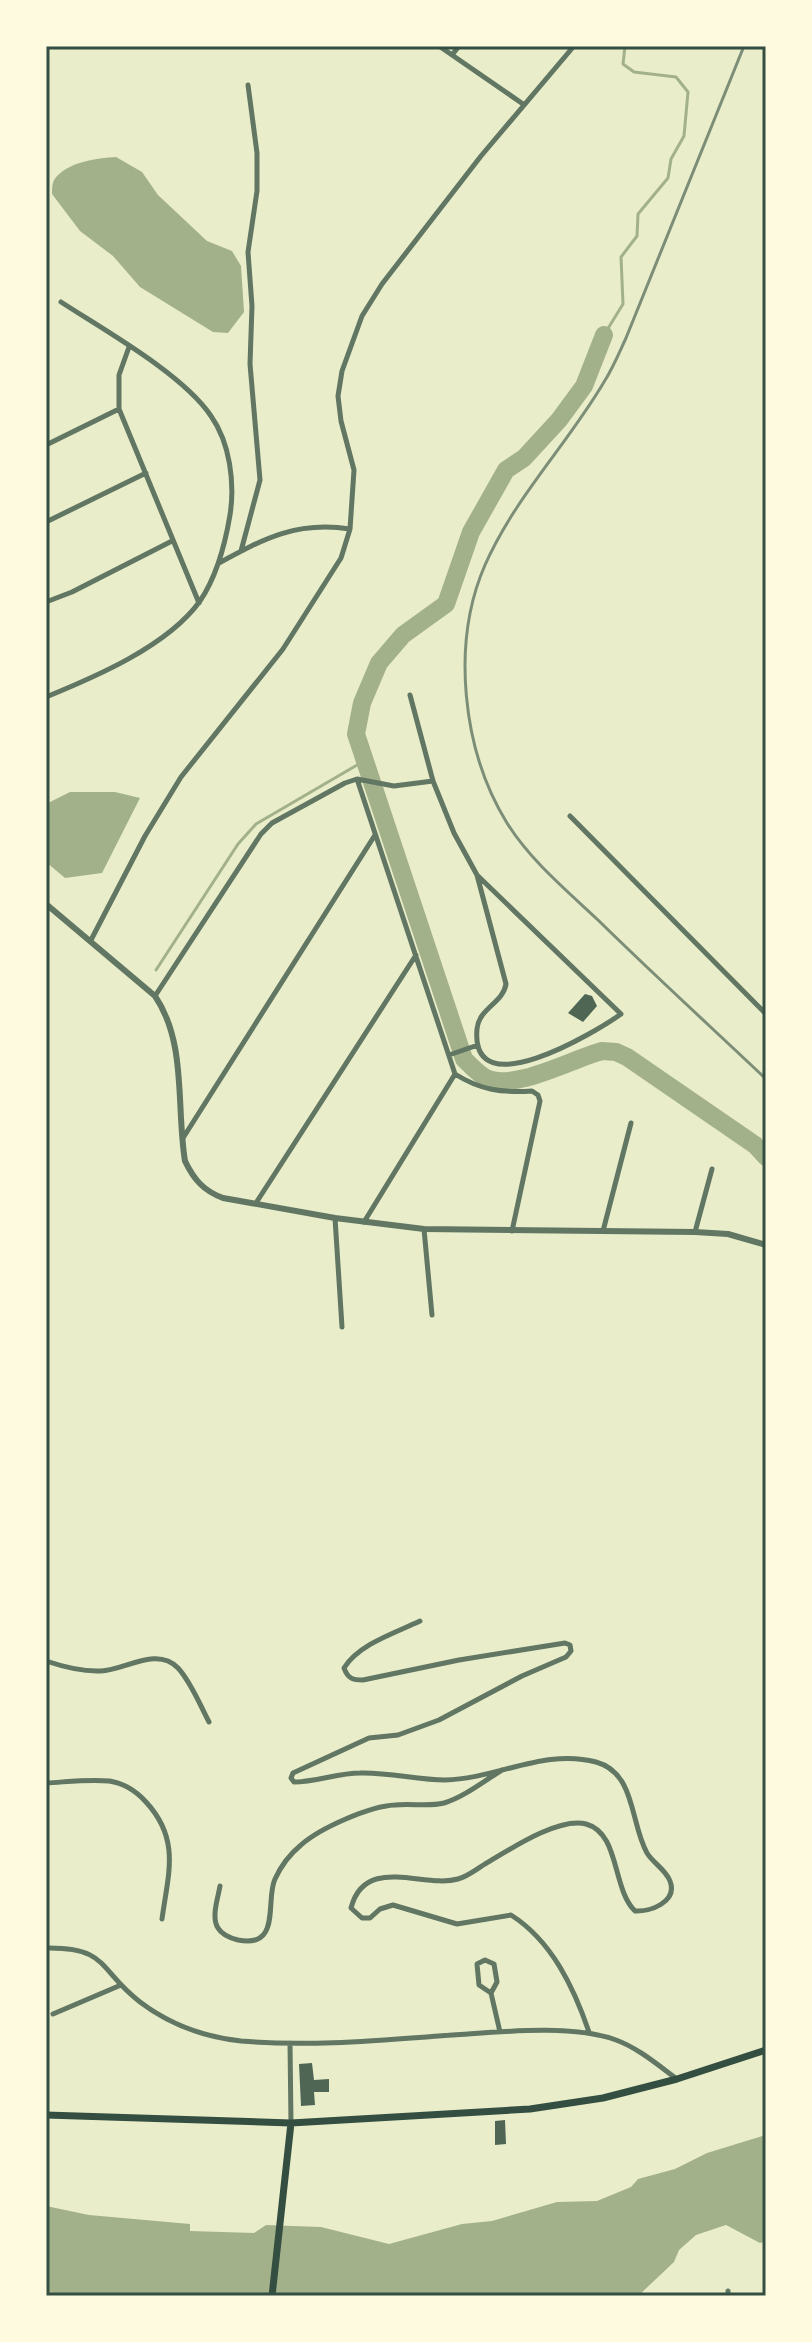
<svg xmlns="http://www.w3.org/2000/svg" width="812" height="2342" viewBox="0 0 812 2342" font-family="Montserrat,sans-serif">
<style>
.water{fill:#a3b18a}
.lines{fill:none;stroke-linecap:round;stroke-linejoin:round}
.stream{stroke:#a3b18a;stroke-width:3}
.river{stroke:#a3b18a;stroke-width:18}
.building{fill:#4f6655}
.minor{stroke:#617663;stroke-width:5}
.tertiary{stroke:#617663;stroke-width:6}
.secondary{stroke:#344e41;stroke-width:7}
.rail{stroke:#7c8e77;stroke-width:3}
.neatline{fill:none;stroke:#344e41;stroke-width:3}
</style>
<rect width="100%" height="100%" fill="#e9edc9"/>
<path class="water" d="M116,157l26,15 16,23 49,46 25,10 9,15 3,46 -16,21 -15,-1 -73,-45 -27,-31 -33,-25 -28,-37c0,-5 0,-10 2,-14 12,-18 43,-22 62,-23z
M70,792h45l25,6 -38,75 -37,5 -19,-16v-58z
M766,2135v106l-6,2 -34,-18 -30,10 -17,15 -5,12 -36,34h-567l-25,-4v-86l43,9 101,9v7l64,2 12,-8 55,2 68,17 73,-20 30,-3 65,-19 40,-1 34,-14 7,-8 37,-10 32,-16z"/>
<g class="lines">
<path class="stream" d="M604,335l19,-31 -2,-47 16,-21 1,-22 30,-36 3,-19 13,-23 4,-44 -12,-15 -42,-5 -11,-8 2,-18
M156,970l82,-126 18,-20 108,-63"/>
<path class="river" d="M604,335l-20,51 -25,34 -35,38 -18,12 -35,62 -25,72 -43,31 -24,28 -17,40 -6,31 108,325c7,7 15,16 24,20 28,11 84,-20 114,-28l14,1 11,5 128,88 11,12"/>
</g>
<path class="building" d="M585,994l7,2 5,10 -14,16 -15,-9z
M312,2063l2,17 15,-1v13h-15l1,13 -14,1 -2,-42z
M505,2120l1,24 -11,1v-24z"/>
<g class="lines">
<path class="minor" d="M439,46l84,58
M452,55l7,-9
M129,347l-10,28v34l80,194
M46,445l73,-36
M46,522l100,-49
M241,551l19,-71 -10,-116 2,-58 -4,-54 9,-61v-38l-9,-68
M219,563c46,-25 78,-42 131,-34
M46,602l26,-10 100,-51
M410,695l23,86 21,52 23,42 144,139c-25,18 -151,94 -144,15 2,-21 26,-26 29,-45l-29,-109
M46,697c49,-20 122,-51 154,-96 17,-25 25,-56 30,-86 5,-32 0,-72 -19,-99 -28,-42 -107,-86 -150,-114
M357,779l98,295c25,16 47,19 77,17l6,4 2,6 -28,130
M570,816l196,198
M91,940l54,-104 36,-59 102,-128 58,-91 9,-29 4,-59 -13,-49 -3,-25 4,-25 20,-55 20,-32 99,-128 93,-110
M155,996l106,-162 11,-11 73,-40 12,-4 37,7 39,-5
M449,1055l29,-10
M183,1138l192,-303
M256,1203l160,-248
M335,1218l7,109
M364,1222l91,-148
M424,1229l8,86
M603,1231l28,-108
M695,1232l17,-63
M420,1621c-25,12 -61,23 -76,47 4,11 9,12 19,12l96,-20 106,-17 5,2 1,6 -5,6 -44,19 -83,44 -41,15 -29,3 -76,35 -2,5 3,4c22,0 44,-9 66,-9 29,-1 57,7 85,7 51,-1 100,-32 151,-18 40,11 34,61 51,91 6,10 19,17 23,28 8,21 -20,31 -35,30 -23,-22 -15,-78 -49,-87 -28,-7 -77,26 -101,40 -8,5 -18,13 -27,15 -34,10 -93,-25 -107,29l11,10h8l10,-9 13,-4 64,19 54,-9c41,26 63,73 78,117
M46,1661c18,6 36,11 55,10 24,-1 56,-25 77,-3 13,14 22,37 31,54
M46,1783c20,-1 42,-4 63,-2 15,2 27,10 37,21 35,38 22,72 16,117
M220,1886c-2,12 -9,31 -2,42 4,7 12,10 20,12 44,9 27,-40 37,-61 6,-13 15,-25 26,-34 19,-17 69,-39 94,-40 16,-2 33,2 49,-2 20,-6 40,-22 58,-33
M46,1948c63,-1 52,22 94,54 29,22 64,35 101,39 70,6 142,-1 212,-6 46,-3 119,-11 163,5 22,8 42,25 61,39
M485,1960l9,4 3,18 -6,11 -12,-8 -2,-21z
M491,1993l9,39
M53,2014l68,-29
M290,2043l1,80
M728,2296v-5"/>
<path class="tertiary" d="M46,904l109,92c32,47 21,111 30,165 9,19 19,30 38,37l112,20 89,11 271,3 33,2 38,11"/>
<path class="secondary" d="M46,2115l245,8 239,-14 73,-11 74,-19 89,-29
M272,2296l19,-173"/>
<path class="rail" d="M744,46l-118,292c-7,15 -13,30 -22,44 -37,63 -89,115 -119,183 -34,78 -23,185 22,258 23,37 59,67 91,97 55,54 112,106 168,159"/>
</g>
<rect width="812" height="2342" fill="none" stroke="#fefae0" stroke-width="96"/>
<rect x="48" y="48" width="716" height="2246" class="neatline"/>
</svg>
